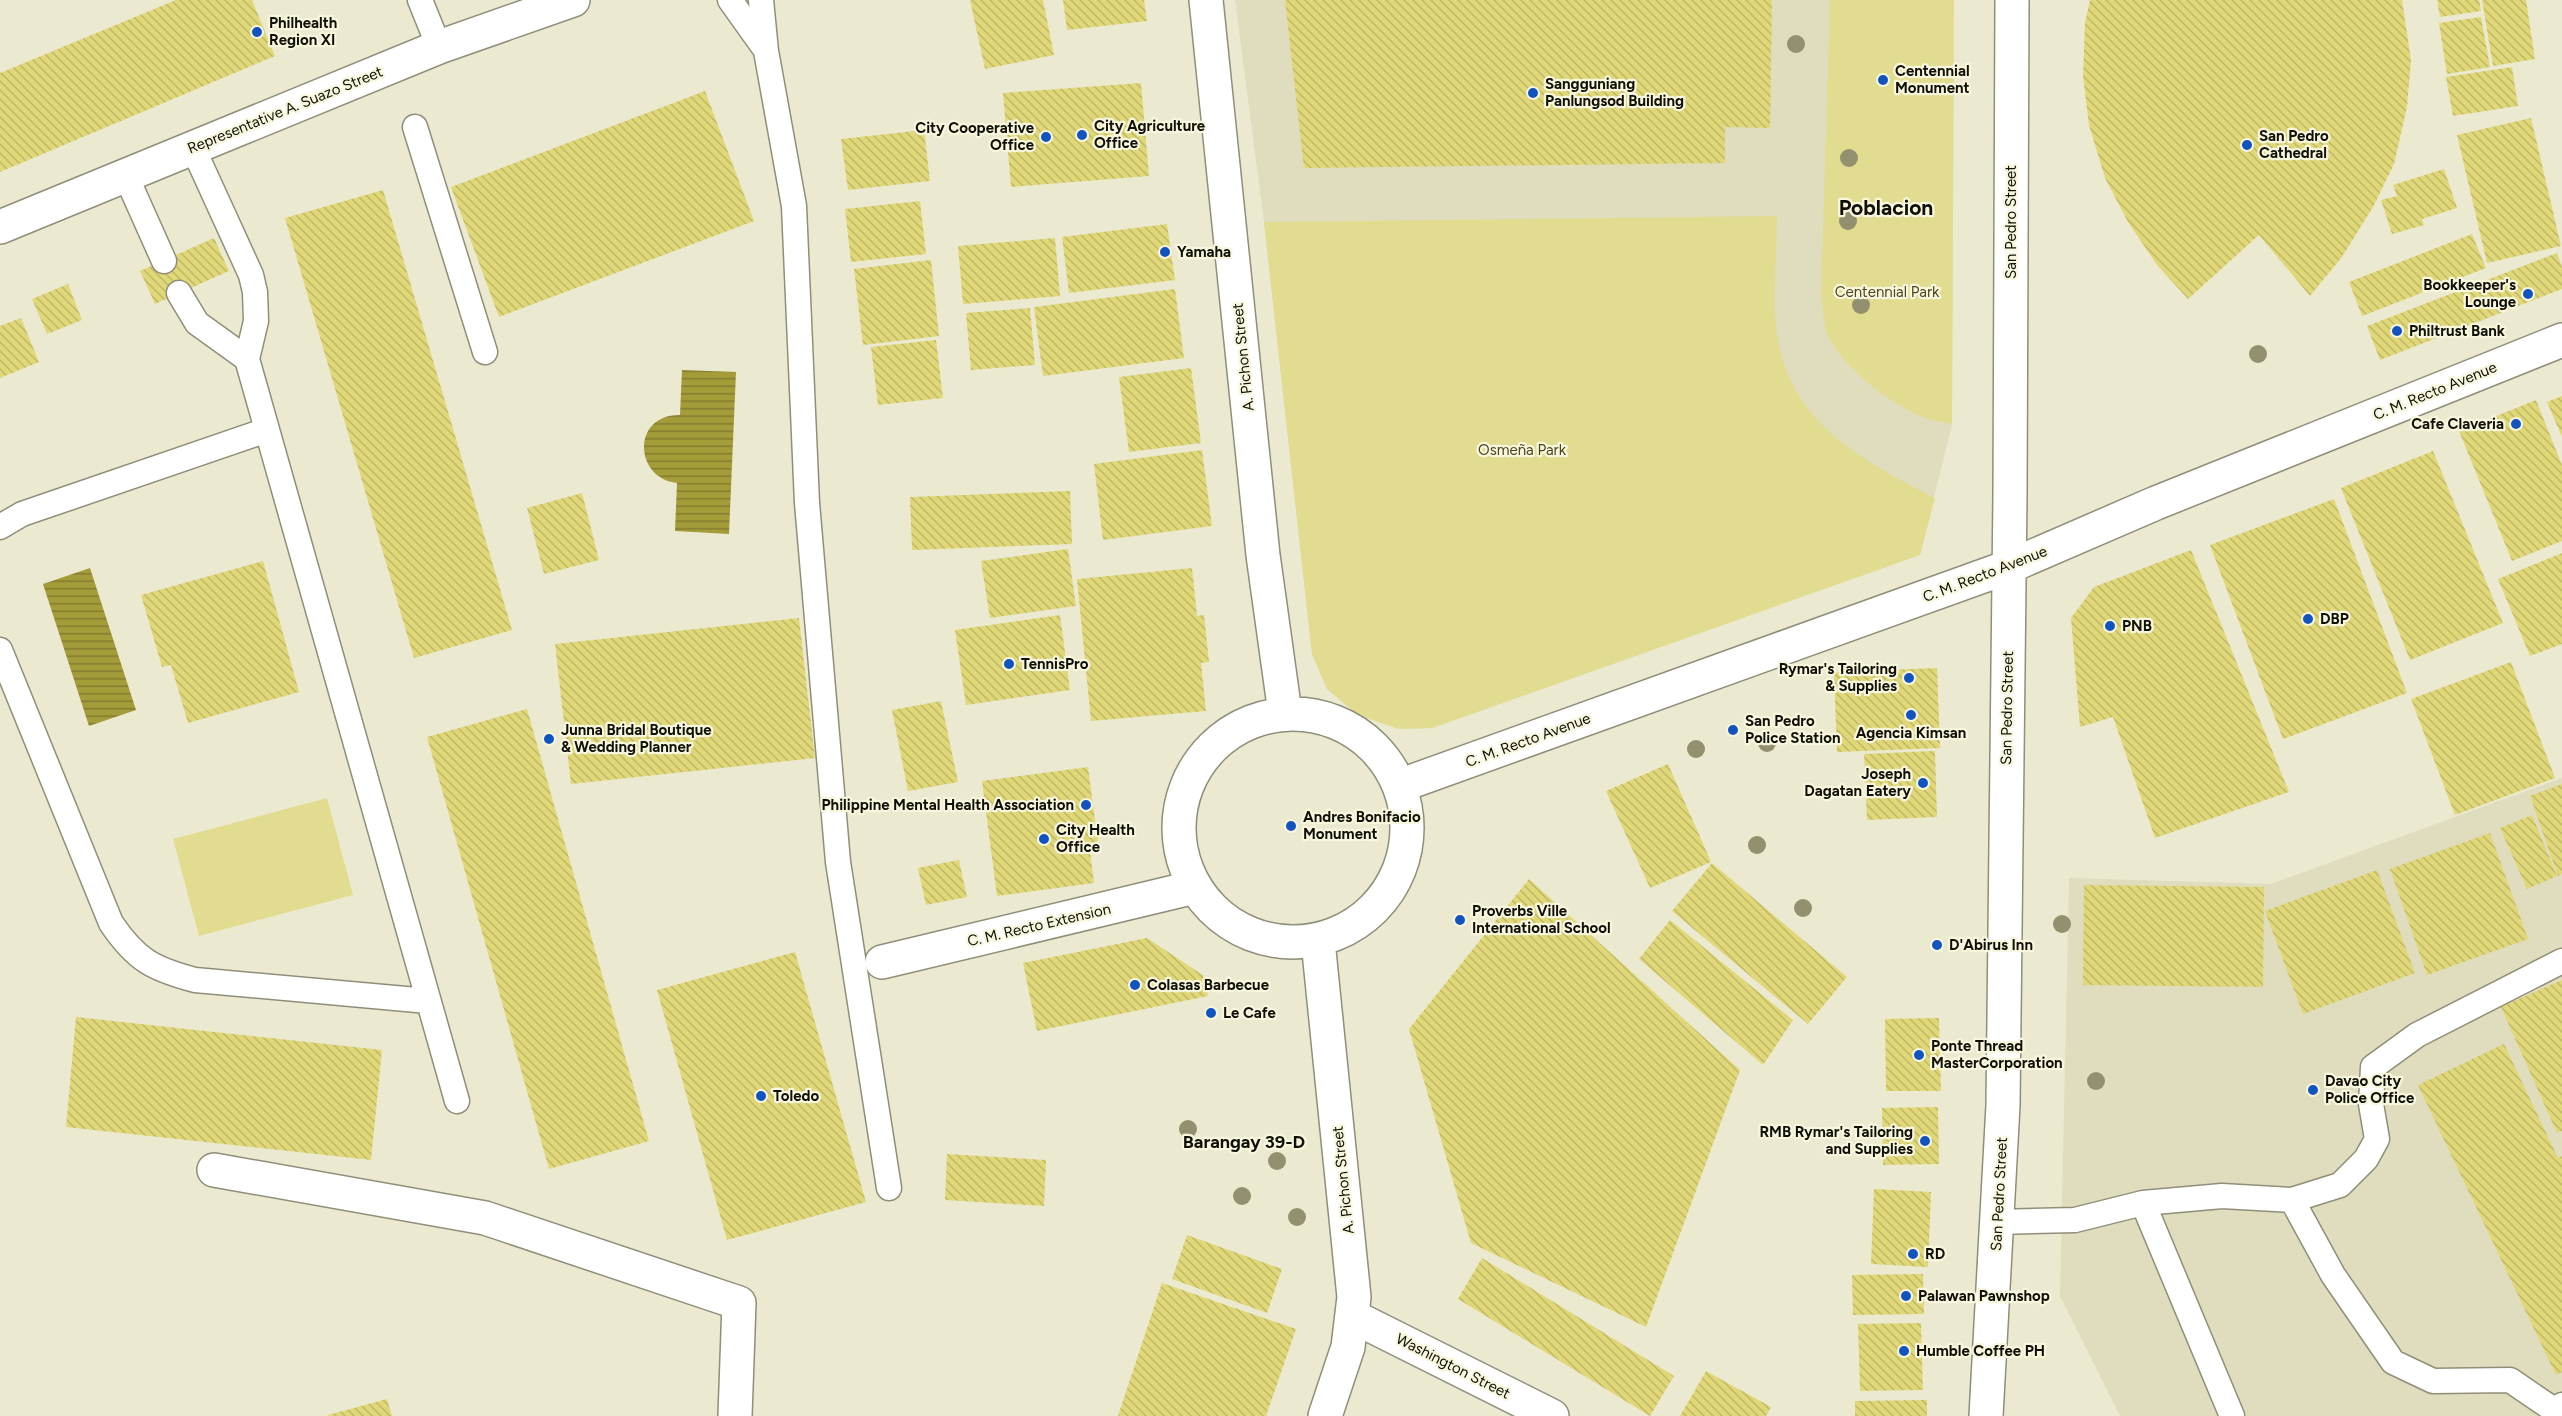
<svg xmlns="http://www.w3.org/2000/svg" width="2562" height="1416" viewBox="0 0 2562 1416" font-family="Figtree,sans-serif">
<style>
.built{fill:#dfddbd}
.green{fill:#e2dc91}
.water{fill:url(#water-rules)}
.building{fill:url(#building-back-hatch)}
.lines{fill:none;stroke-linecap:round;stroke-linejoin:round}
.service-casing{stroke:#908e78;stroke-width:27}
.minor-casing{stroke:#908e78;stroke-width:36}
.secondary-casing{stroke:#908e78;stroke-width:36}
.service{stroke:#fff;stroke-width:24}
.minor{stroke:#fff;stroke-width:33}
.secondary{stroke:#fff;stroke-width:33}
.tree{fill:#92906f}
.poi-dot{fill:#1254bf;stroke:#f8f7de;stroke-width:2}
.labels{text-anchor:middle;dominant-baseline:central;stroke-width:4.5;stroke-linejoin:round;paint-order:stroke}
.poi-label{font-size:15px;font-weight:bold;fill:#101007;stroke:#f8f7de;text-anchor:start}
.street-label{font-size:15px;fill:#101007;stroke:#f8f7de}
.park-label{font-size:15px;fill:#4a461e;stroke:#f8f7de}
.quarter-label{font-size:18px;font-weight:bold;fill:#101007;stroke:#f8f7de}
.district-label{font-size:21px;font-weight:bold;fill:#101007;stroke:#f8f7de}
</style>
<defs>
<pattern id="water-rules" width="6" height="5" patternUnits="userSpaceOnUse" patternTransform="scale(1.5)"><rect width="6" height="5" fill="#a49b39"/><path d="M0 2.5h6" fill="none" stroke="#847d2e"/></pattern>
<pattern id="building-back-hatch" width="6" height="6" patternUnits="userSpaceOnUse" patternTransform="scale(1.5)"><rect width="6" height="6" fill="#e0d878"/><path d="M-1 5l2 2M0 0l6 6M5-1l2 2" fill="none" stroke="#bfb866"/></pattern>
</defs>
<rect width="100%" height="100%" fill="#ebead1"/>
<path class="built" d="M1235,0h719l-2,424 -32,131 -488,173 -33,1 -41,-14 -31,-26 -15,-35 -48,-432z
M2562,778v638h-442l-60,-120 9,-418 202,6z"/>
<path class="green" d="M1830,0h124l-2,424c-10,-2 -22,-4 -31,-8 -32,-13 -87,-54 -96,-89 -2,-10 -2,-22 -4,-32z
M1777,216c0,32 -3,64 -2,96 4,104 78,144 160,186l-15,57 -488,173 -33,1 -41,-14 -31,-26 -15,-35 -48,-432z
M327,798l26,97 -154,41 -26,-97z"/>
<path class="water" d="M682,370l54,2 -7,162 -54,-3 2,-48c-44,-5 -45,-69 3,-68z
M90,568l46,142 -47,16 -46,-142z"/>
<path class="building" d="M176,0h76l23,56 -275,116v-99z
M970,0h73l11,55 -69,14z
M1063,0h81l3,21 -80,9z
M1285,0h487l-2,128 -45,-1v36l-421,5z
M2090,0h312l9,60 -4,47 -13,57 -21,43 -31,50 -32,39 -51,-61 -71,64 -31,-34 -29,-43 -23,-44 -16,-53 -6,-49 2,-53z
M2437,0h42l2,11 -41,6z
M2482,0h44l9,59 -42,7z
M2481,17l9,50 -43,7 -8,-51z
M2512,67l6,39 -65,10 -7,-39z
M1141,83l8,93 -138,11 -8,-94z
M705,91l49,130 -255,96 -48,-130z
M2531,118l30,128 -74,17 -30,-128z
M924,130l6,51 -82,9 -7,-51z
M2444,169l13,39 -35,11 2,6 -32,9 -11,-34 16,-4 -4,-11z
M383,190l129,440 -98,28 -129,-440z
M920,201l6,53 -75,8 -6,-53z
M1167,224l8,56 -106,13 -7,-56z
M2472,234l14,34 -124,48 -13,-34z
M214,238l15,33 -74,33 -15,-33z
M1055,238l5,58 -97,8 -5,-58z
M2557,253l5,14v22l-182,71 -13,-34z
M931,260l8,76 -76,9 -9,-76z
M68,284l14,36 -35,14 -15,-35z
M1175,289l9,69 -141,18 -9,-69z
M1030,308l5,57 -64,5 -5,-57z
M21,318l18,44 -39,16v-52z
M936,340l7,58 -65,7 -7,-58z
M1191,368l10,75 -72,9 -10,-75z
M2562,396v41l-15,-35z
M2536,400l26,65v76l-50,20 -53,-130z
M1202,450l10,76 -109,14 -9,-76z
M2433,451l70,172 -93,37 -69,-172z
M1070,491l2,53 -160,6 -2,-53z
M582,493l17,67 -55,14 -17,-66z
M2334,499l73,194 -124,46 -73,-194z
M1068,549l8,57 -86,12 -9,-57z
M2191,550l98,242 -134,46 -42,-121 -33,10 -9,-109 23,-31z
M2562,553v91l-32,12 -32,-77z
M263,561l36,131 -111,31 -17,-58 -9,2 -21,-72z
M1192,568l5,48 7,-1 5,47 -8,1 5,48 -115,10 -14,-142z
M1060,615l10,75 -104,15 -11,-75z
M799,618l16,140 -244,26 -16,-140z
M2511,662l44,116 -100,37 -44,-116z
M1937,668l3,80 -103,4 -3,-80z
M941,701l17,81 -50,9 -16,-81z
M527,709l122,432 -100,28 -122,-432z
M1935,751l2,66 -70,3 -3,-66z
M1668,764l43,98 -61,26 -44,-97z
M1088,767l11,84h-9l4,32 -97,13 -15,-115z
M2562,784v90l-4,2 -28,-80z
M2532,815l25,61 -30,13 -27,-61z
M2490,833l38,106 -101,36 -37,-106z
M959,860l8,37 -41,8 -8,-37z
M1712,863l135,114 -39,47 -136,-113z
M2377,870l38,103 -112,41 -38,-103z
M1529,879l211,191 -94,257 -175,-84 -62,-214z
M2084,885l180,2 -1,100 -180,-2z
M1670,920l123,100 -30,45 -124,-106z
M1147,938l57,38 4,20 -171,35 -14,-68z
M795,952l71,250 -139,38 -70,-250z
M2562,980v151l-5,2 -56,-126z
M76,1017l306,33 -11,110 -305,-33z
M1939,1018l2,73h-55l-1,-72z
M2504,1044l54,114 4,-2v216l-6,3 -138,-290z
M1938,1107l1,57 -56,1 -1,-57z
M947,1154l99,6 -2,46 -99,-6z
M1874,1189l57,3 -3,75 -57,-3z
M1187,1235l95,34 -15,44 -95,-34z
M1482,1258l192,118 -24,40 -192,-117z
M1923,1274l1,40 -71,1 -1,-40z
M1162,1283l134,46 -30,87h-148z
M1921,1323l2,67 -63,1 -2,-67z
M1706,1371l65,36 -5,9h-86z
M387,1399l5,17h-64v-1z
M1927,1400v16h-72v-15z"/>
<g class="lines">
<defs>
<path id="service" d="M420,0l19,47
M730,0l35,49
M761,0l5,51 28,155 13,297 31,359 51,326
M415,127l70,225
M193,148l58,127 4,17 1,29 -9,38 210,742
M126,176l38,85
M179,293l18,30 50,36
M0,527l22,-13 245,-84
M0,650l111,273c25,37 42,46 84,57l233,21
M2292,1200l41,75 60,87 40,19 77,-1 44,30 8,-5
M2143,1203l89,213
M1998,1222l77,-2 68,-17 79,-7 70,4 48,-15 26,-26 11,-20 -6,-35 2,-37 44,-32 145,-74"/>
<path id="minor" d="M0,227l439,-180 134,-47
M882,962l313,-75
M214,1170l271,48 254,85 -4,113
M1354,1317l198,99"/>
<path id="secondary" d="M1206,0l57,555 22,158
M1179 828a114 114 0 1 1 228 0a114 114 0 1 1-228 0Z
M1399,786l609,-219 148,-64 406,-163
M1318,941l36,356 -6,50 -23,69
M1986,1416l17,-311 7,-611 2,-494"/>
</defs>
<use href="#service" class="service-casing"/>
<use href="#minor" class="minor-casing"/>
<use href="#secondary" class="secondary-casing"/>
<use href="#service" class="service"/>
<use href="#minor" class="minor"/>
<use href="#secondary" class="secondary"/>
</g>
<g class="tree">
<circle cx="1796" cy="44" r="9"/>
<circle cx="1849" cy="158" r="9"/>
<circle cx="1848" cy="221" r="9"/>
<circle cx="1861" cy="305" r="9"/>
<circle cx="2258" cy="354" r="9"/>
<circle cx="1767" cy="743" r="9"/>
<circle cx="1696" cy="749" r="9"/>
<circle cx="1757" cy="845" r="9"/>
<circle cx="1803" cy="908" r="9"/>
<circle cx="2062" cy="924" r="9"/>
<circle cx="2096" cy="1081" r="9"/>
<circle cx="1188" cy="1129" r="9"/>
<circle cx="1277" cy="1161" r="9"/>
<circle cx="1242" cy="1196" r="9"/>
<circle cx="1297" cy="1217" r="9"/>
</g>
<g class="poi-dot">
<circle cx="257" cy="32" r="6"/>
<circle cx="1883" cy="80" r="6"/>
<circle cx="1533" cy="93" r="6"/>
<circle cx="1082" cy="135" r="6"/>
<circle cx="1046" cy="137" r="6"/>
<circle cx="2247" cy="145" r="6"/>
<circle cx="1165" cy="252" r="6"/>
<circle cx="2528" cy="294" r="6"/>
<circle cx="2397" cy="331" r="6"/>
<circle cx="2516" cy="424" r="6"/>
<circle cx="2308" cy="619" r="6"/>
<circle cx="2110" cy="626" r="6"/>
<circle cx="1009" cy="664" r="6"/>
<circle cx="1909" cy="678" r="6"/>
<circle cx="1911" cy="715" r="6"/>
<circle cx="1733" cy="730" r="6"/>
<circle cx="549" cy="739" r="6"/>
<circle cx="1923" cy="783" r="6"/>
<circle cx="1086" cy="805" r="6"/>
<circle cx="1291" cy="826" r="6"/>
<circle cx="1044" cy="839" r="6"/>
<circle cx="1460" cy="920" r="6"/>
<circle cx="1937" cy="945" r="6"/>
<circle cx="1135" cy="985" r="6"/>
<circle cx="1211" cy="1013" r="6"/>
<circle cx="1919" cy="1055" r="6"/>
<circle cx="2313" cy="1090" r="6"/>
<circle cx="761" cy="1096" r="6"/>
<circle cx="1925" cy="1141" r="6"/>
<circle cx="1913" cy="1254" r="6"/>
<circle cx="1906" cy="1296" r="6"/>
<circle cx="1904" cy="1351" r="6"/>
</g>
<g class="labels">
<g class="poi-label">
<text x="269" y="23">Philhealth<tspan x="269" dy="17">Region XI</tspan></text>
<text x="1895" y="71">Centennial<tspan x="1895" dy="17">Monument</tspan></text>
<text x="1545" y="84">Sangguniang<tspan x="1545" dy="17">Panlungsod Building</tspan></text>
<text x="1094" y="126">City Agriculture<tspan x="1094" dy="17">Office</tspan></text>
<text x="1034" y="128" text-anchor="end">City Cooperative<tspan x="1034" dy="17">Office</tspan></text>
<text x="2259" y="136">San Pedro<tspan x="2259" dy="17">Cathedral</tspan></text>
<text x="1177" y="252">Yamaha</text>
<text x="2516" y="285" text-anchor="end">Bookkeeper's<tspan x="2516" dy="17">Lounge</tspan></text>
<text x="2409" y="331">Philtrust Bank</text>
<text x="2504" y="424" text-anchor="end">Cafe Claveria</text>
<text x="2320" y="619">DBP</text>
<text x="2122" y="626">PNB</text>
<text x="1021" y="664">TennisPro</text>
<text x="1897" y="669" text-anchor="end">Rymar's Tailoring<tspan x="1897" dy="17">&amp; Supplies</tspan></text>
<text x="1745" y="721">San Pedro<tspan x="1745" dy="17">Police Station</tspan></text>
<text x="561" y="730">Junna Bridal Boutique<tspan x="561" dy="17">&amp; Wedding Planner</tspan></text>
<text x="1911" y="733" text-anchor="middle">Agencia Kimsan</text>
<text x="1911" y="774" text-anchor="end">Joseph<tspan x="1911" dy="17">Dagatan Eatery</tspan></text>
<text x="1074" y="805" text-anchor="end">Philippine Mental Health Association</text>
<text x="1303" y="817">Andres Bonifacio<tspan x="1303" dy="17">Monument</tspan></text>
<text x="1056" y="830">City Health<tspan x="1056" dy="17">Office</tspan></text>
<text x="1472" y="911">Proverbs Ville<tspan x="1472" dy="17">International School</tspan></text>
<text x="1949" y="945">D'Abirus Inn</text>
<text x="1147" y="985">Colasas Barbecue</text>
<text x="1223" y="1013">Le Cafe</text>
<text x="1931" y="1046">Ponte Thread<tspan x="1931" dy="17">MasterCorporation</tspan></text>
<text x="2325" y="1081">Davao City<tspan x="2325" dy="17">Police Office</tspan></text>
<text x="773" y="1096">Toledo</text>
<text x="1913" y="1132" text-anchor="end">RMB Rymar's Tailoring<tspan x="1913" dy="17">and Supplies</tspan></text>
<text x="1925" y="1254">RD</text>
<text x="1918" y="1296">Palawan Pawnshop</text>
<text x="1916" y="1351">Humble Coffee PH</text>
</g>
<g class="street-label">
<text transform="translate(285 110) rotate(-22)">Representative A. Suazo Street</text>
<text transform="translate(2011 222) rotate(-90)">San Pedro Street</text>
<text transform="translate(1243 357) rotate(-96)">A. Pichon Street</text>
<text transform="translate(2435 391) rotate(-22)">C. M. Recto Avenue</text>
<text transform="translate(1985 574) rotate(-21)">C. M. Recto Avenue</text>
<text transform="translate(2007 708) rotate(-89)">San Pedro Street</text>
<text transform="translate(1528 740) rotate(-20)">C. M. Recto Avenue</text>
<text transform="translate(1039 925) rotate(-13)">C. M. Recto Extension</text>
<text transform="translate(1343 1180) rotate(-96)">A. Pichon Street</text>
<text transform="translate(1999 1194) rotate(-87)">San Pedro Street</text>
<text transform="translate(1453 1366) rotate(27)">Washington Street</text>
</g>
<g class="park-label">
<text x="1887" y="292">Centennial Park</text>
<text x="1522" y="450">Osmeña Park</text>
</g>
<g class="quarter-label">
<text x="1244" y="1142">Barangay 39-D</text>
</g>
<g class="district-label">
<text x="1886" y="207">Poblacion</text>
</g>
</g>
</svg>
